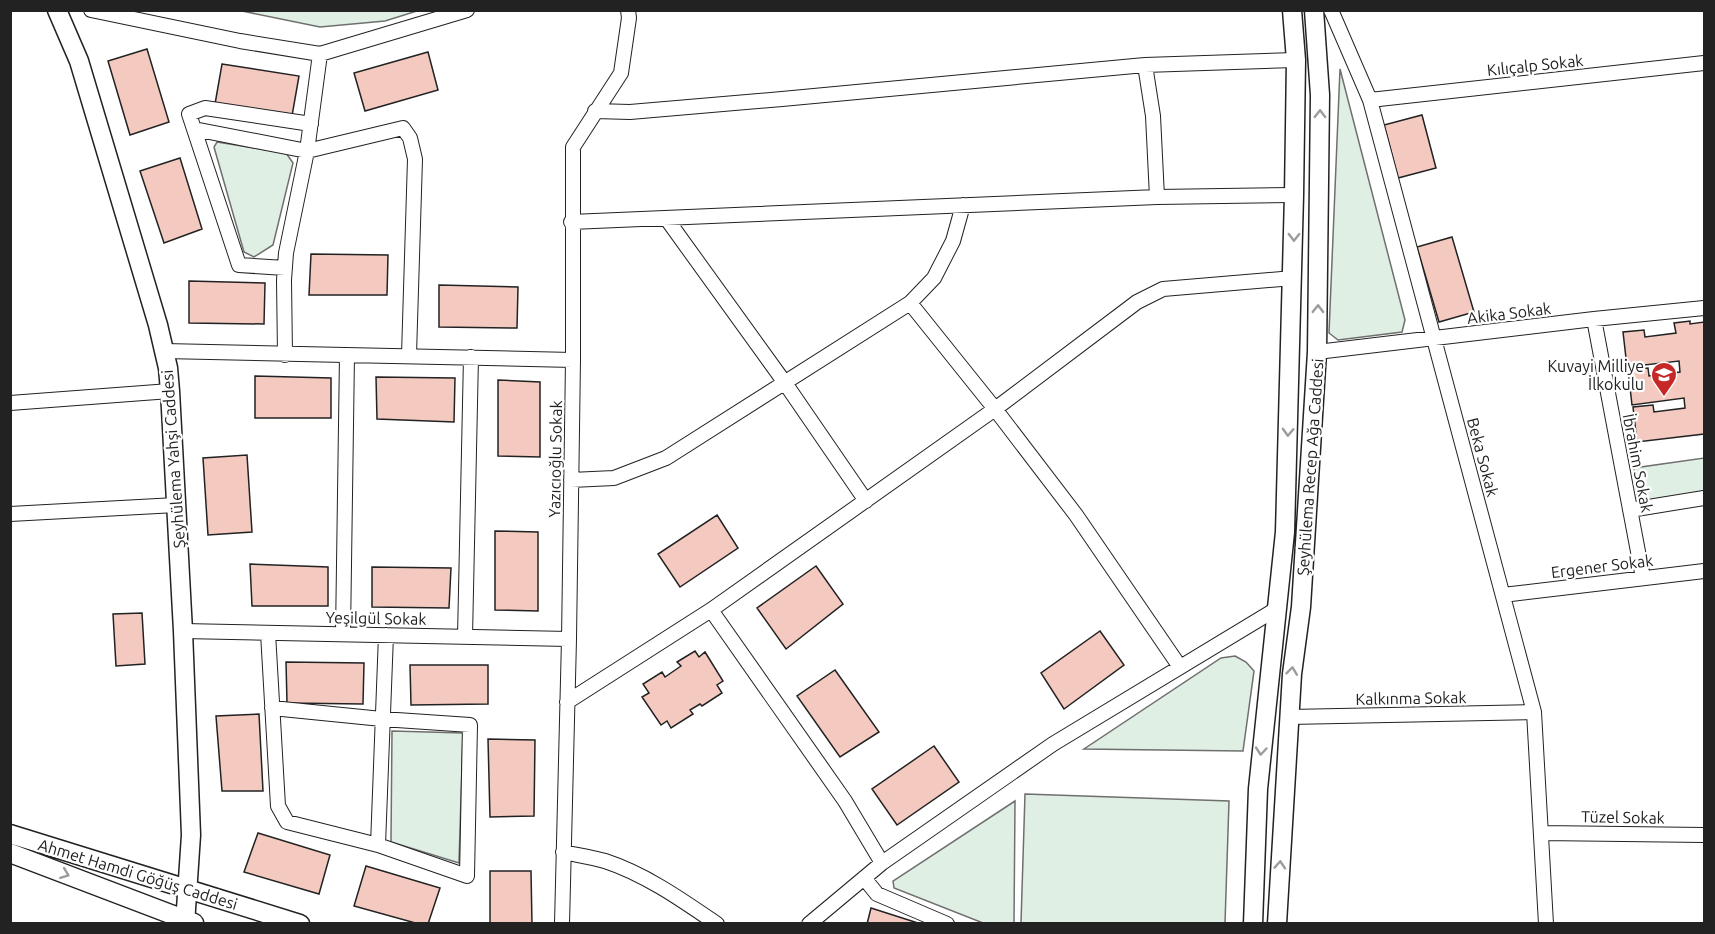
<svg xmlns="http://www.w3.org/2000/svg" width="1715" height="934" viewBox="0 0 1715 934" font-family="Ubuntu,sans-serif">
<style>
.green{fill:#e0efe3;stroke:#6f6f6f;stroke-width:1.5}
.building{fill:#f3c9c0;stroke:#222;stroke-width:1.5}
.lines{fill:none;stroke-linecap:round;stroke-linejoin:round}
.street-casing{stroke:#222;stroke-width:16}
.secondary-casing{stroke:#222;stroke-width:21}
.street{stroke:#fff;stroke-width:14}
.secondary{stroke:#fff;stroke-width:18}
.oneway{stroke:#9c9c9c}
.labels{text-anchor:middle;dominant-baseline:central;stroke-width:4.5;stroke-linejoin:round;paint-order:stroke}
.street-label{font-size:16px;fill:#222;stroke:#fff}
.poi-label{font-size:16px;fill:#222;stroke:#fff;text-anchor:end}
</style>
<rect width="100%" height="100%" fill="#fff"/>
<path class="green" d="M242,11l175,-1v1l-32,10 -65,6z
M1340,69l65,251 -3,12 -64,8 -9,-7z
M217,142l69,11 7,10 -20,82 -19,12 -10,-5 -30,-105z
M1704,458v35l-66,9 -4,-34z
M1235,656l11,6 8,9 -11,80 -159,-2 137,-91z
M392,731l71,2 -4,130 -68,-21z
M1025,794l204,7 -4,122h-204z
M1015,801l-1,122h-31l-89,-35 -1,-7z"/>
<path class="building" d="M147,49l22,73 -39,13 -22,-74z
M428,52l10,38 -73,21 -11,-38z
M222,64l77,12 -7,40 -77,-12z
M1422,115l14,53 -38,10 -14,-53z
M180,158l22,71 -38,14 -24,-72z
M1452,237l22,75 -35,10 -22,-75z
M311,254l77,1 -1,40h-78z
M189,281l76,2 -1,41 -75,-1z
M439,285l79,2 -1,41 -78,-1z
M1690,321v3l14,-2v112l-67,8 -4,-35 20,-2 1,7 31,-4 -1,-10 -52,7 -4,-35 20,-2 1,8 31,-4 -1,-11 -52,6 -4,-35 21,-2 1,7 31,-4 -2,-10z
M255,376l76,2v40h-76z
M376,377l79,1 -1,44 -77,-3z
M498,380l42,2v75l-42,-1z
M247,455l5,77 -44,3 -5,-77z
M717,515l21,33 -58,39 -22,-33z
M495,531l43,1v79l-43,-1z
M250,564l78,3v39h-76z
M816,566l27,38 -57,45 -29,-41z
M372,567l79,1 -2,40 -77,-1z
M142,613l3,51 -29,2 -3,-52z
M1100,631l24,34 -60,44 -23,-36z
M695,651l4,6 6,-5 18,29 -6,4 5,8 -20,13 -2,-2 -10,6 3,4 -22,14 -4,-7 -6,4 -19,-28 7,-4 -6,-9 19,-12 3,5 16,-11 -4,-4z
M286,662l78,1 -1,41 -76,-1z
M410,665h78v39l-77,1z
M835,670l44,62 -39,25 -43,-61z
M259,714l4,77h-41l-6,-75z
M488,739l47,1 -1,76 -44,1z
M934,746l25,36 -62,43 -25,-36z
M258,833l72,22 -11,39 -75,-22z
M366,866l74,22 -12,36h-9l-65,-18z
M490,871h41l1,53h-42z
M871,908l50,16h-54z"/>
<g class="lines">
<defs>
<path id="street" d="M91,10l149,31 80,13 147,-44
M1331,10l39,90 164,612 12,212
M1145,65l8,51 4,81
M1370,100l334,-37
M595,111l35,1 152,-13 363,-34 151,-5
M194,129l113,22 96,-23 7,10 5,21 -6,196
M666,218l119,165 81,118
M571,222l586,-25 137,-2
M285,268l-46,-3 -50,-151 16,-6 106,16
M910,303l85,106 81,106 104,152
M1594,319l49,259
M164,351c136,4 273,5 409,9
M1317,352l277,-33 110,-11
M285,355l-1,-75 2,-27 21,-102 13,-97
M10,403l160,-12
M571,480l43,-2 52,-20 244,-155 24,-25 19,-37 10,-36
M1630,510l74,-12
M10,514l166,-9
M1503,595l201,-24
M711,610l134,191 37,62
M183,631l386,8
M268,633l10,173 9,16 91,23 8,-210
M343,634l4,-279
M465,637l6,-280
M567,702l144,-92 284,-201 142,-107 26,-13 130,-11
M272,708l110,11 88,6 -3,151 -89,-31
M1289,717l245,-5
M1542,833l162,2
M563,852c14,3 29,5 42,9 40,13 77,39 112,63
M864,878l13,16 70,30
M562,924l7,-285 4,-279v-213l48,-74 8,-55 -1,-8
M809,924l73,-61 171,-119 225,-136"/>
<path id="secondary" d="M57,10l22,51 79,264 10,43 2,23 13,240 8,204 -6,89
M10,834l290,90
M10,853l184,70
M1253,924l5,-135 27,-257 9,-337 2,-135 -4,-50
M1277,924l15,-250 9,-67 16,-255 3,-257 -6,-85"/>
</defs>
<use href="#street" class="street-casing"/>
<use href="#secondary" class="secondary-casing"/>
<use href="#street" class="street"/>
<use href="#secondary" class="secondary"/>
</g>
<defs><path id="oneway-chevron" d="M-2-3.5L2.5 0L-2 3.5" fill="none" stroke-width="1.6" stroke-linecap="round" stroke-linejoin="round" transform="scale(1.5)"/></defs>
<g class="oneway">
<use href="#oneway-chevron" transform="translate(1320 114) rotate(-89)"/>
<use href="#oneway-chevron" transform="translate(1294 237) rotate(91)"/>
<use href="#oneway-chevron" transform="translate(1318 309) rotate(-89)"/>
<use href="#oneway-chevron" transform="translate(1288 432) rotate(92)"/>
<use href="#oneway-chevron" transform="translate(1292 671) rotate(-83)"/>
<use href="#oneway-chevron" transform="translate(1261 751) rotate(95)"/>
<use href="#oneway-chevron" transform="translate(1280 865) rotate(-86)"/>
<use href="#oneway-chevron" transform="translate(65 874) rotate(21)"/>
</g>
<defs>
<symbol id="school-pin" viewBox="-11 -11 22 30"><path d="M0 17L-7.5 6A9.5 9.5 0 1 1 7.5 6Z" fill="#c62828" stroke="#fff"/><path d="M0-5L7-2L0 1L-7-2ZM-4 1L0 2.5L4 1V4Q0 6-4 4Z" fill="#fff"/></symbol>
</defs>
<g fill-rule="evenodd">
<use href="#school-pin" x="1649" y="360" width="30" height="40"/>
</g>
<g class="labels">
<g class="street-label">
<text transform="translate(1535 65) rotate(-6)">Kılıçalp Sokak</text>
<text transform="translate(1509 313) rotate(-7)">Akika Sokak</text>
<text transform="translate(1483 457) rotate(75)">Beka Sokak</text>
<text transform="translate(173 459) rotate(-94)">Şeyhülema Yahşi Caddesi</text>
<text transform="translate(555 459) rotate(-89)">Yazıcıoğlu Sokak</text>
<text transform="translate(1638 463) rotate(79)">İbrahim Sokak</text>
<text transform="translate(1310 467) rotate(-86)">Şeyhülema Recep Ağa Caddesi</text>
<text transform="translate(1602 566) rotate(-7)">Ergener Sokak</text>
<text transform="translate(376 618) rotate(1)">Yeşilgül Sokak</text>
<text transform="translate(1411 698) rotate(-1)">Kalkınma Sokak</text>
<text transform="translate(1623 817) rotate(1)">Tüzel Sokak</text>
<text transform="translate(138 874) rotate(17)">Ahmet Hamdi Göğüş Caddesi</text>
</g>
<g class="poi-label">
<text x="1644" y="366">Kuvayi Milliye<tspan x="1644" dy="18">İlkokulu</tspan></text>
</g>
</g>
<rect width="1715" height="934" fill="none" stroke="#222222" stroke-width="24"/>
</svg>
